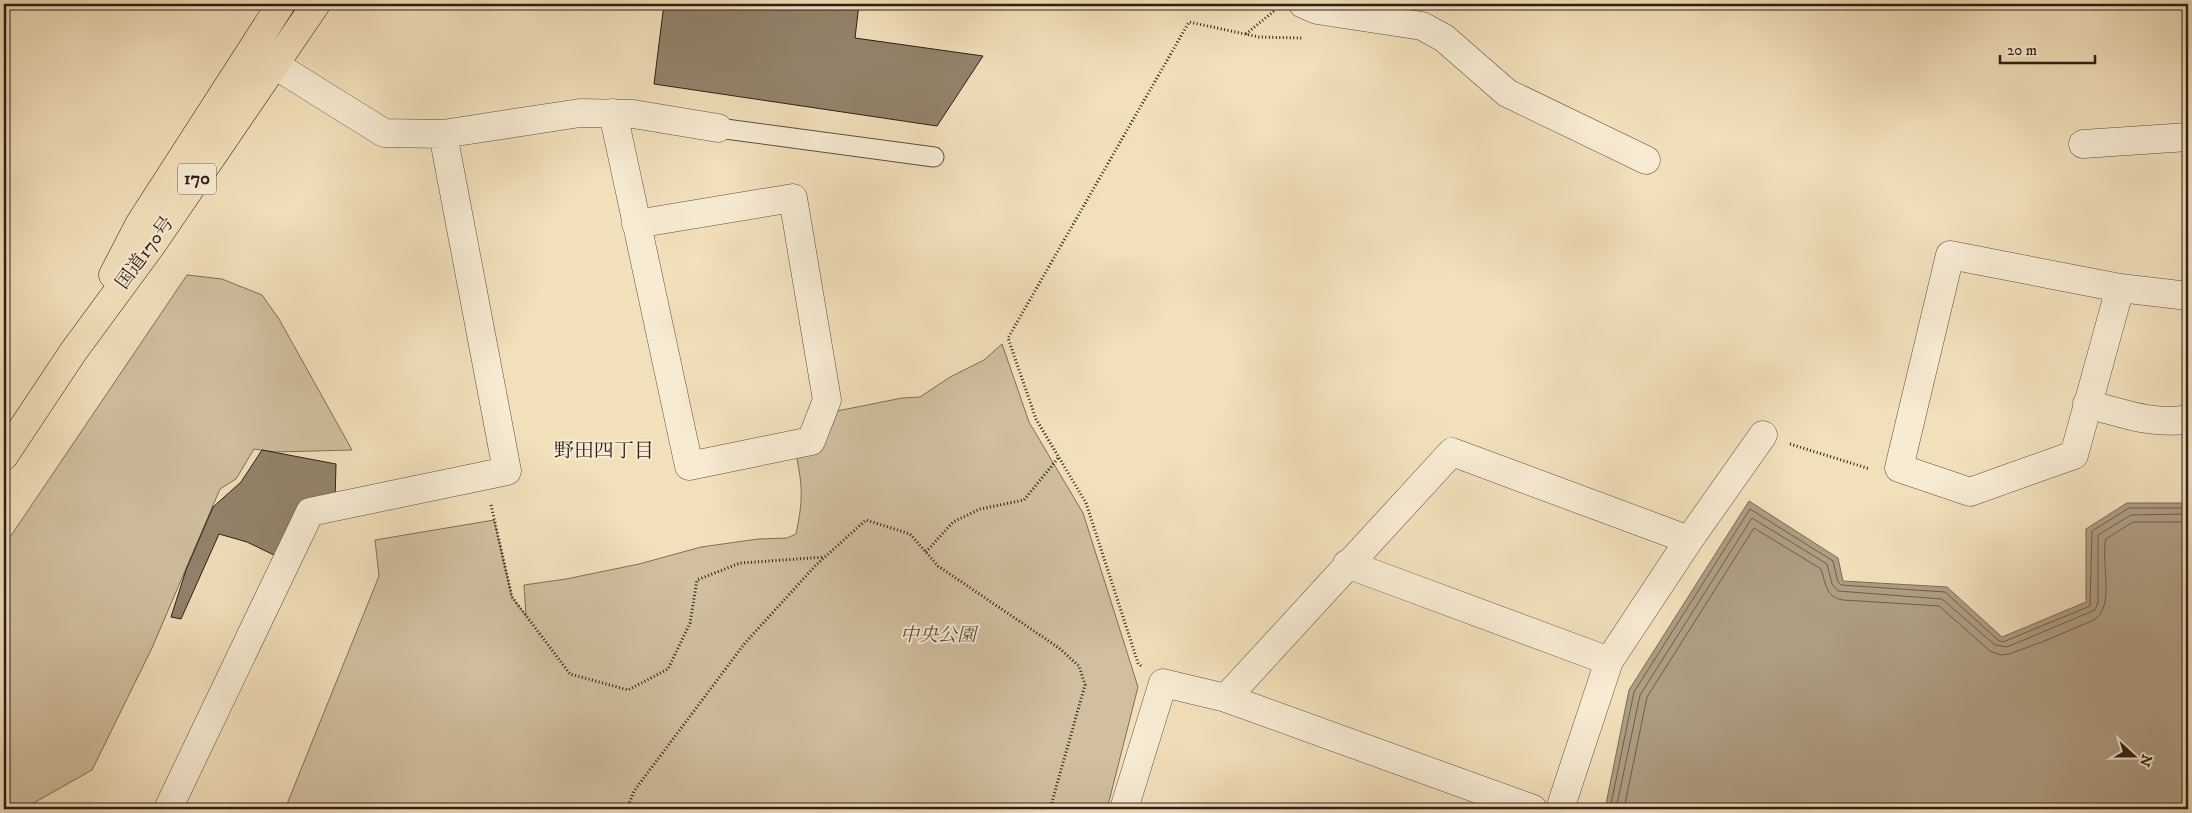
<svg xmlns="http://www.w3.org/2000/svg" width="2192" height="813" viewBox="0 0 2192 813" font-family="'IM FELL DW Pica','Noto Serif JP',serif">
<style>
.green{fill:#d1bf9f;stroke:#7f6e5b}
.water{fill:#af9e83;stroke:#7b6b58}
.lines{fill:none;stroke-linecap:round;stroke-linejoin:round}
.shore{stroke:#6e5e4d;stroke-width:1}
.building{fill:#93836c;stroke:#2d1e17}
.lane-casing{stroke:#5e4e40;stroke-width:21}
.street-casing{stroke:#5e4e40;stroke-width:29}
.highway-casing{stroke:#2d1e17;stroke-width:29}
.path{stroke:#2d1e17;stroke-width:3;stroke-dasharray:1 2.5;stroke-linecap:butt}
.lane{stroke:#f7ebd3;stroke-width:19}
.street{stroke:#f7ebd3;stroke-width:28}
.highway{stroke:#f2e0bb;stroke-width:28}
.labels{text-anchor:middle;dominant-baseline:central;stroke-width:4;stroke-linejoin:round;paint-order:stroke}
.shield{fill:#f7ebd3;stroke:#6a5c4f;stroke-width:1}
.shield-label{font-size:18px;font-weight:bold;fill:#2d1e17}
.street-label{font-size:19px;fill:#2d1e17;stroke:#f7ebd3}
.park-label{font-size:19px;font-style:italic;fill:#5e4e40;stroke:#f7ebd3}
.neighbourhood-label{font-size:20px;fill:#2d1e17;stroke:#f7ebd3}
</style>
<rect width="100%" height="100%" fill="#f2e0bb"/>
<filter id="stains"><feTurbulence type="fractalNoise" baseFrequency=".004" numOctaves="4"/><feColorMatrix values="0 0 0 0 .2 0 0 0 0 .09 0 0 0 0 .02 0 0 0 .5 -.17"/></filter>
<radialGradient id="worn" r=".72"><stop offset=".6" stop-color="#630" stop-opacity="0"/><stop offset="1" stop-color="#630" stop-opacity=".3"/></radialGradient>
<path class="green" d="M187,275l35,4 40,16 17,24 73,131 -77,2 -21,-3 -18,30 -16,10 -68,159 -60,122 -69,39h-19v-263z
M1002,344l27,78 54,91 55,174 -31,122h-822l94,-233 -4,-36 119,-20 18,77 14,19 -2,-31 42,-6 73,-15 62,-17 57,-8 29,-1 9,-4c7,-34 7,-46 0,-80l26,-5 15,-38 65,-13 18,-1 30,-20 34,-17z"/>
<path class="water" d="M1749,501l89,57 5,23 104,6 55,50 84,-35v-73l41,-26h61v306h-583l24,-119z"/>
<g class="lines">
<path class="shore" d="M1610,809l24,-117 116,-183 83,52 5,21 3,3 104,7 53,48 5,2 87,-36 2,-75 37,-23h59
M1616,809l24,-114 112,-177 75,46 5,20 6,7 104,8 53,46 12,2 88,-37 3,-8v-67l33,-20 57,-1
M1624,809l23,-112 107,-169 67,41c5,14 4,28 22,31l96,6 51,45 11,4 8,-1 33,-12 52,-22c22,-14 6,-59 12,-81l27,-17h55"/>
</g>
<path class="building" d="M664,4h195l-4,34 128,18 -46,70 -283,-42z
M262,450l74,14 -1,36 -59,56 -29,-14 -28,-8 -38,85 -10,-2 15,-47 27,-63 28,-25z"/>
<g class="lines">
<defs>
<path id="lane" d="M718,128l216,29"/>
<path id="street" d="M1303,4l14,6 105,16 22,12 63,55 139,67
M613,113l76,353 122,-25 16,-41 -34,-202 -157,26
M443,134l137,-21 53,1 85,14
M2083,144l105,-7
M2120,288l-46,167 -104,37 -71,-24 51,-213 170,33 68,8
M2087,404c32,8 68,22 101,15
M1689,540l74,-105
M1347,564l262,97
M1226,698l226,-246 237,88 -80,121 -49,148
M168,809l142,-297 197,-41 -64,-337 -59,-1 -109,-68
M1124,809l39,-126 63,15 307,111"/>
<path id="highway" d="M113,275l27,-52 141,-219
M4,456l69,-104 78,-106 165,-242"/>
</defs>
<use href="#lane" class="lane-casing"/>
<use href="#street" class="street-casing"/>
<use href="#highway" class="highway-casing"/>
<path class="path" d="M1246,34l28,-23
M1790,444l80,25
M491,505l21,92 58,77 58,16 40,-21 22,-46 7,-43 43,-17 84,-6
M926,552l27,-30 27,-13 44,-9 35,-43
M1141,666l-3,-3 -52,-160 -50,-84 -28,-81 181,-316 70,15 43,1
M627,809l7,-18 111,-148 71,-78 50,-45 44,14 28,32 121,82 20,18 6,19 -35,124"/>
<use href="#lane" class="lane"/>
<use href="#street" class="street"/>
<use href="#highway" class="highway"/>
</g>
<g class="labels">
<rect class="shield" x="178" y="163.5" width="38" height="31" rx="4"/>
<g class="shield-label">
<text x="197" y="179">170</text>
</g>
<g class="street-label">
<text transform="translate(145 253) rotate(-54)">国道170号</text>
</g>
<g class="park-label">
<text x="938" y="635">中央公園</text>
</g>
<g class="neighbourhood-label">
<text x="604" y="451">野田四丁目</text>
</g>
</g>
<rect width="2192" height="813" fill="none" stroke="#f2e0bb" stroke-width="20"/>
<rect x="5" y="5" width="2182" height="803" fill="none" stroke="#2d1e17" stroke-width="2.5"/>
<rect x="10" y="10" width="2172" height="793" fill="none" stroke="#2d1e17"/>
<g transform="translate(2134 756) rotate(111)" stroke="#f7ebd3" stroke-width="4" paint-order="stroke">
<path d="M0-4L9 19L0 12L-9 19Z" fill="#2d1e17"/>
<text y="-8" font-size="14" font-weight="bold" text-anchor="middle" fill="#2d1e17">N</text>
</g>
<path d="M2000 55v8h95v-8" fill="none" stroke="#2d1e17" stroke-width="2.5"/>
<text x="2007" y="55" font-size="15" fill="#2d1e17" stroke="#f7ebd3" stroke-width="4" paint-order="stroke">20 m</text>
<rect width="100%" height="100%" filter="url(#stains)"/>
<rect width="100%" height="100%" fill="url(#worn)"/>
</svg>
